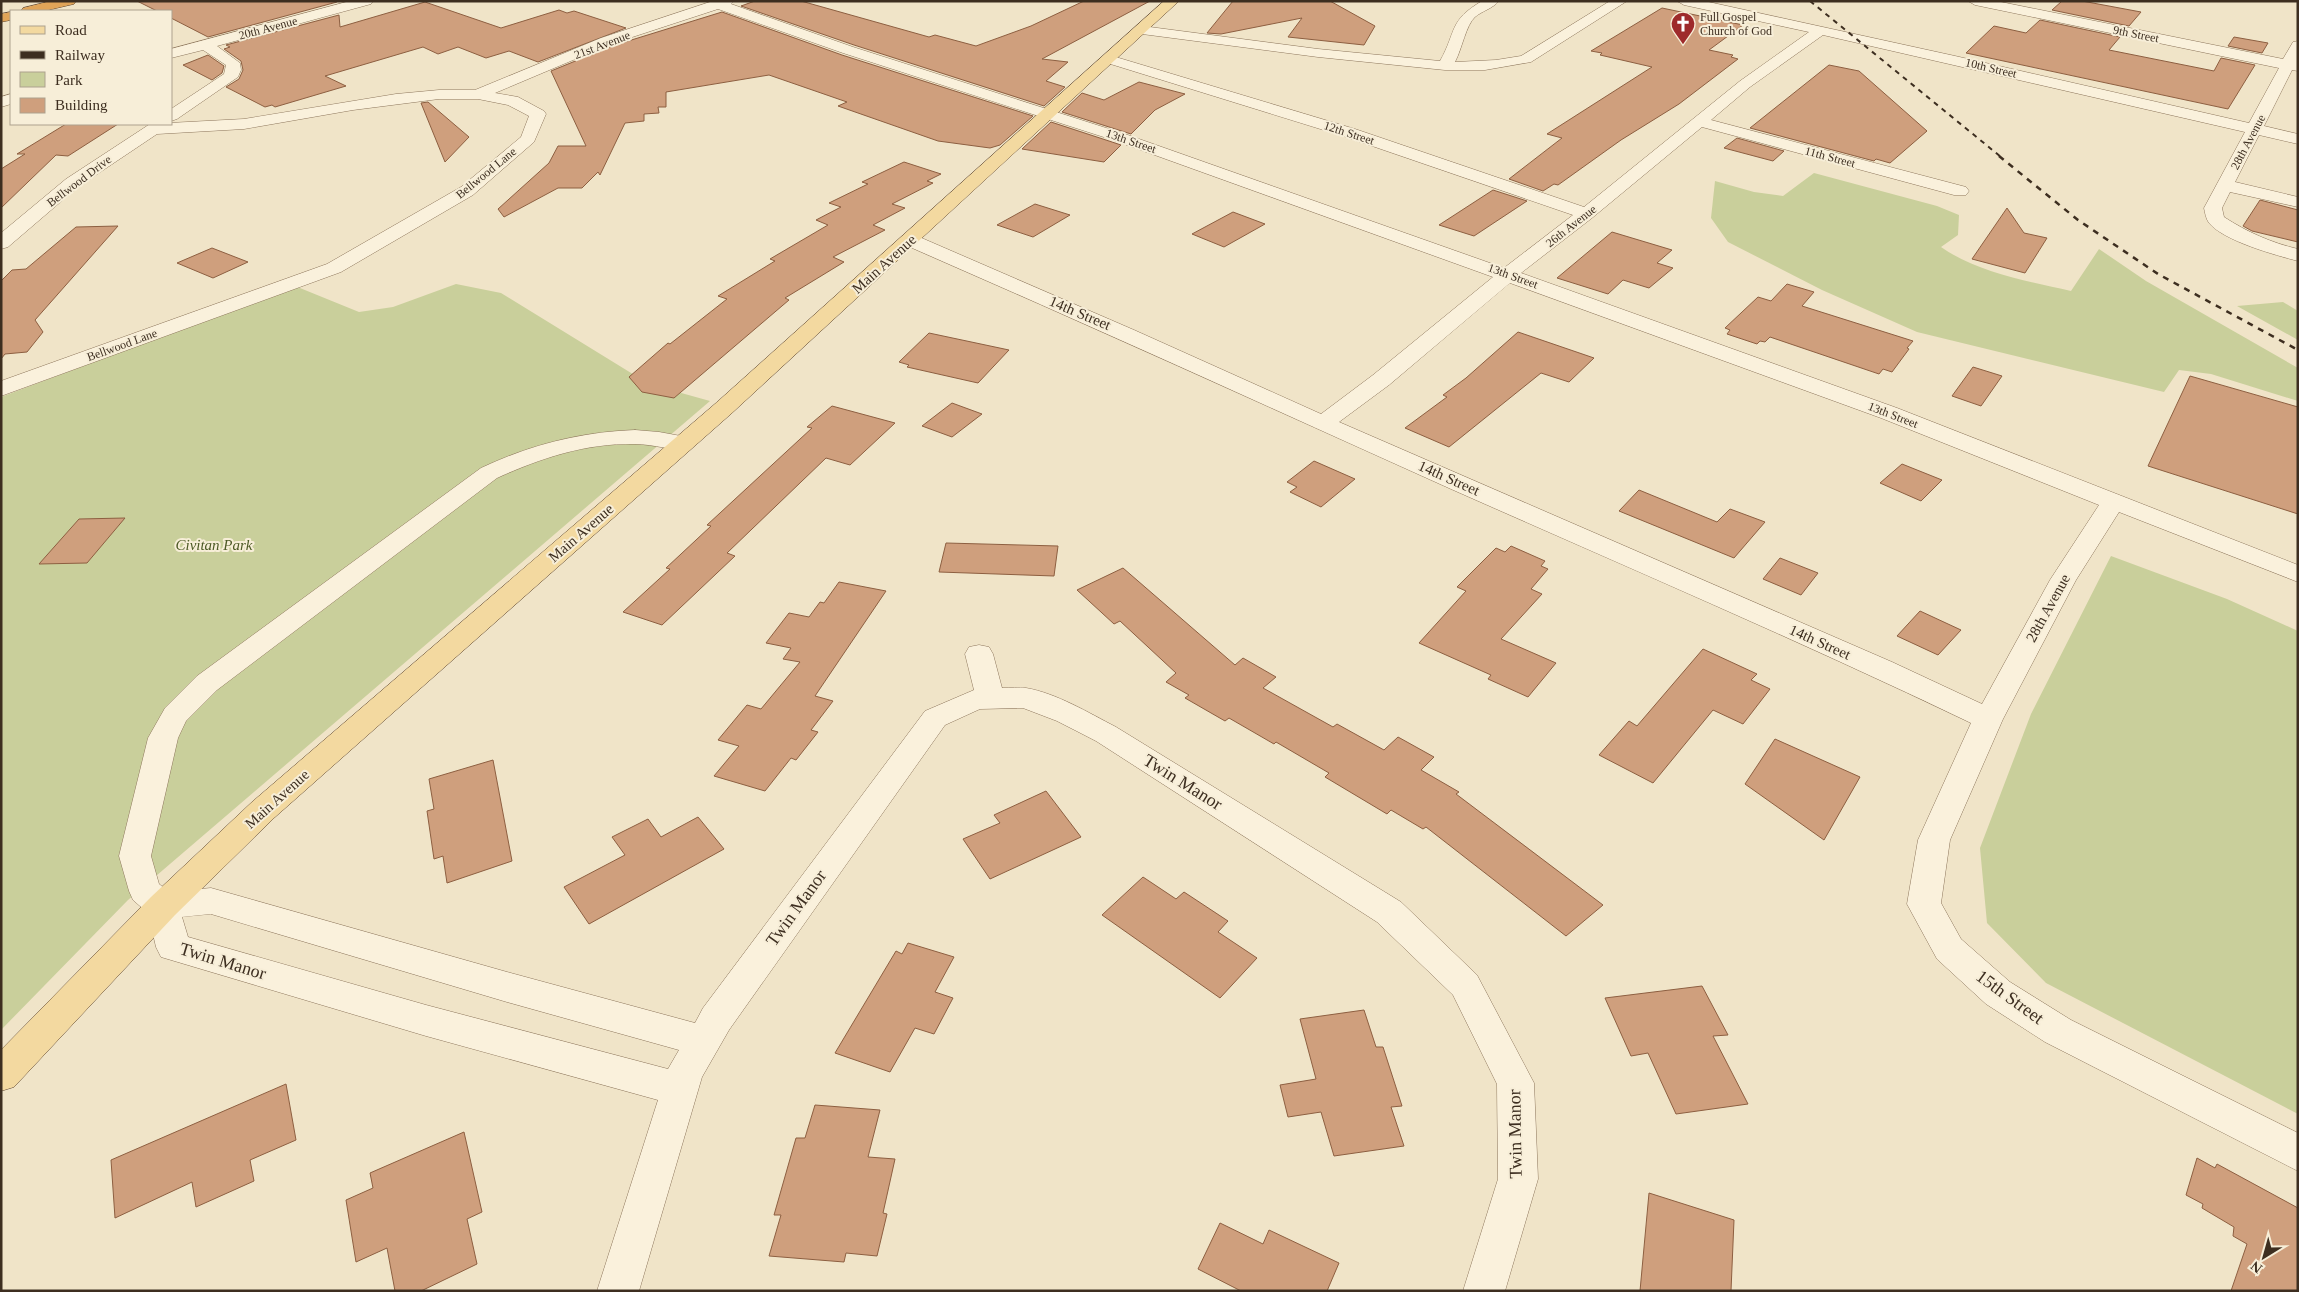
<svg xmlns="http://www.w3.org/2000/svg" width="2299" height="1292" viewBox="0 0 2299 1292" font-family="Georgia,serif">
<style>
.green{fill:#c9cf9b}
.building{fill:#cf9f7d;stroke:#8d5f41}
.lines{fill:none;stroke-linecap:round;stroke-linejoin:round}
.minor-casing{stroke:#8d765c;stroke-width:1}
.major-casing{stroke:#5b4430;stroke-width:1}
.highway-casing{stroke:#5b4430;stroke-width:1}
.minor{fill:#faf1dc;fill-rule:evenodd}
.major{fill:#f3d9a0;fill-rule:evenodd}
.highway{fill:#e0a458;fill-rule:evenodd}
.rail-far1{stroke:#3d2e20;stroke-width:2;stroke-dasharray:5 5;stroke-linecap:butt}
.rail{stroke:#3d2e20;stroke-width:2.5;stroke-dasharray:6 6;stroke-linecap:butt}
.labels{text-anchor:middle;dominant-baseline:central;stroke-width:4;stroke-linejoin:round;paint-order:stroke}
.far-poi-label{font-size:12px;fill:#3d2e20;stroke:#f7eed8;text-anchor:start}
.far-street-label{font-size:12px;fill:#3d2e20;stroke:#f7eed8}
.street-label{font-size:15px;fill:#3d2e20;stroke:#f7eed8}
.park-label{font-size:15px;font-style:italic;fill:#4d5a26;stroke:#f7eed8}
.near-street-label{font-size:18px;fill:#3d2e20;stroke:#f7eed8}
</style>
<rect width="100%" height="100%" fill="#f0e4c8"/>
<path class="green" d="M1814,173l123,33 22,9 -1,20 -17,12c37,26 87,34 130,44l28,-42 47,32 152,87v33l-87,-27 -32,-4 -15,22 -247,-60 -95,-42 -94,-48 -17,-24 4,-37 39,11 29,4z
M456,284l45,9 148,91 61,17 -582,499 -127,130v-633l294,-111 64,26 34,-5z
M2283,302l15,9v29l-61,-34z
M2111,556l116,43 71,32v483l-252,-131 -59,-60 -7,-75 51,-134z"/>
<path class="building" d="M137,1h200v1l-129,35 -37,-19v-7h-14z
M755,1h46l128,36 6,-2 41,11 55,-20 53,-25h66l-108,58 26,3 -22,19 19,6 -21,19 -190,-61 -113,-39z
M1233,1h97l45,25 -11,19 -76,-8 14,-19 -81,16 -14,-1z
M2062,1h20l59,11 -12,14 -77,-16z
M425,2l76,26 58,-18 8,3 7,-2 52,17 -88,34 -29,-11 -23,7 -28,-11 -20,7 -15,-7 -98,29 21,10 -71,21 -3,-2 -7,2 -39,-20 13,-8 4,-9 -2,-9 -17,-12 6,-2 -4,-2 113,-30 1,12z
M1662,8l81,17 -34,25 24,5 -2,2 7,2 -59,45 -58,36 -63,45 -4,-1 -11,7 -34,-12 53,-41 -15,-4 105,-67 -52,-12 2,-2 -11,-2z
M722,12l120,43 191,61 -33,29 -10,3 -52,-7 -100,-35 9,-4 -78,-27 -103,17v15h-8l1,6 -15,1v7l-19,2 -25,52 -2,-3 -16,16h-24l-54,29 -6,-8 51,-46 9,-17h28l-35,-75 61,-25z
M2040,20l80,17 -11,13 105,21 7,-13 34,7 -27,44 -262,-56 28,-27 32,7z
M2234,37l34,6 -6,10 -34,-7z
M208,55l16,11 -2,7 -10,7 -29,-15z
M1829,65l30,6 68,60 -37,32 -14,-4 -2,2 -124,-33z
M1139,82l46,12 -30,16 -24,24 -69,-22 20,-19 22,7z
M428,102l41,35 -24,25 -24,-59z
M1051,122l61,20 9,3 -17,17 -82,-13z
M66,124h52l-50,32 -12,-1 -55,53v-39l24,-15h-8z
M1737,138l47,13 -11,10 -49,-13z
M904,162l37,12 -14,7 6,2 -41,21 13,4 -32,17 12,5 -52,27 11,5 -59,36 4,2 -115,98 -32,-6 -13,-15 39,-34 2,1 57,-45 -9,-3 57,-35 -5,-2 58,-34 -12,-5 25,-13 -12,-4 39,-19 -6,-2z
M1493,190l34,11 -53,35 -35,-11z
M2260,200l38,10v32l-46,-11 -9,-5z
M1035,204l35,11 -37,22 -36,-12z
M2007,208l17,25 23,5 -22,35 -53,-14z
M1233,212l32,12 -41,23 -32,-13z
M118,226l-83,94 8,12 -16,20 -22,2 -4,5v-78l11,-11 14,-1 50,-42z
M1612,232l60,18 -15,13 16,5 -24,20 -26,-8 -15,14 -51,-16z
M212,248l36,14 -35,16 -36,-15z
M1787,284l27,8 -12,14 111,35 -6,7 2,1 -17,23 -9,-3 -4,5 -109,-37 -5,5 -5,-1 -3,3 -30,-10 3,-4 -5,-2 33,-31 13,4z
M1518,332l76,26 -25,24 -28,-9 -92,74 -44,-19 42,-31 -4,-2 23,-17z
M929,333l80,17 -31,33 -71,-16 2,-2 -10,-3z
M1973,367l29,9 -21,30 -29,-10z
M2190,376l108,31v107l-150,-48z
M952,403l30,11 -30,23 -30,-11z
M832,406l63,17 -45,42 -24,-7 -99,95 8,3 -73,69 -39,-13 47,-43 -4,-1 45,-42 -4,-1 105,-97 -5,-1z
M1314,461l41,18 -34,28 -31,-15 7,-5 -10,-5z
M1902,464l40,16 -21,21 -41,-18z
M1639,490l78,32 13,-13 35,13 -31,36 -115,-47z
M125,518l-38,45 -48,1 40,-45z
M946,543l112,3 -4,30 -115,-4z
M1511,546l34,15 -4,5 7,3 -17,20 11,5 -41,45 55,24 -28,34 -40,-18 3,-4 -72,-32 47,-52 -9,-4 39,-39 9,4z
M1780,558l38,15 -17,22 -38,-16z
M1123,568l112,97 8,-7 33,19 -13,11 70,39 4,-3 47,26 14,-13 36,20 -13,13 38,22 -3,2 147,111 -37,31 -140,-109 -3,2 -32,-19 -4,4 -62,-37 4,-4 -53,-31 -2,2 -45,-26 -4,3 -40,-23 4,-3 -23,-13 10,-9 -56,-52 -6,3 -37,-34z
M839,582l47,9 -71,105 18,5 -22,29 7,2 -22,28 -5,-2 -26,33 -51,-15 25,-30 -21,-6 29,-35 14,4 39,-47 -17,-3 8,-11 -25,-5 23,-30 20,4 11,-15 4,1z
M1920,611l41,19 -23,25 -41,-19z
M1703,649l54,25 -6,6 19,9 -27,35 -30,-14 -60,73 -54,-28 30,-34 8,5z
M1775,739l85,38 -36,63 -79,-56z
M493,760l19,101 -65,22 -4,-27 -9,3 -7,-48 7,-2 -5,-30z
M1046,791l35,46 -91,42 -27,-40 37,-16 -6,-8z
M698,817l26,32 -135,75 -25,-37 61,-32 -13,-18 36,-18 13,18z
M1143,877l33,22 8,-7 44,29 -10,11 39,26 -37,40 -118,-83z
M908,943l46,14 -19,35 18,6 -19,36 -19,-6 -25,44 -55,-19 61,-102 6,3z
M1702,986l26,49 -15,1 35,68 -72,10 -28,-61 -17,3 -26,-58z
M1364,1010l12,37h7l19,59 -11,1 13,39 -70,10 -13,-44 -33,5 -8,-32 36,-6 -16,-60z
M286,1084l10,56 -46,20 4,21 -58,26 -4,-25 -77,36 -4,-58z
M815,1105l65,5 -12,47 27,2 -12,54 4,1 -10,42 -31,-3 -2,9 -75,-6 12,-41h-7l22,-77h9z
M464,1132l18,80 -15,7 10,45 -56,27h-26l-8,-43 -31,14 -10,-62 27,-12 -3,-15z
M2197,1158l18,10 2,-4 81,44v83h-67l16,-47 -14,-8 1,-9 -32,-19 1,-4 -17,-9z
M1649,1193l85,27 -3,71h-91z
M1220,1223l43,21 6,-14 70,33 -12,28h-86l-43,-22z"/>
<g class="lines">
<defs>
<path id="minor" d="M350,1h23l-2,3 -154,42 23,17 1,7 -3,7 -61,42 -6,2v-12l53,-35 2,-9 -23,-15 -32,8v-9z
M713,1h21l-3,3 122,43 272,87 379,134 69,-53 -230,-79 -239,-74 -2,-3 7,-4 246,74 229,78 156,-126 69,-49 -125,-27 -7,-4h27l251,55 294,67 30,-55 -304,-63 -7,-4h28l287,58 10,-17 5,-1v30l-6,-1 -28,56 34,8v10l-39,-9 -24,47 63,15v10l-68,-15 -8,16 2,9c23,15 48,26 74,32v12c-23,-6 -74,-20 -89,-38 -3,-4 -4,-10 -5,-15l41,-76 -422,-97 -73,52 -39,33 255,67 3,4 -3,4h-12l-252,-68 -110,91 -71,55 376,135 401,157v17l-179,-70 -43,68 -73,139 -53,121 -9,63 20,36 49,43 61,38 227,113v38l-253,-129 -59,-38 -49,-45 -30,-55 11,-64 53,-117c-171,-82 -346,-157 -520,-234 -182,-82 -364,-165 -548,-245l-2,-4 2,-4 7,-2 7,2 217,94 187,84 52,-39 120,-98 -380,-137 -270,-87 -125,-44 -107,35 -116,49 23,4 26,14 2,3 -12,28 -61,53 -132,77 -340,124v-15l326,-117 134,-77 60,-50 8,-21 -21,-11 -30,-6h-39l-86,11 -109,19 -87,5 -79,53 -70,60 -7,2v-16l65,-54 84,-55 94,-5 152,-25 43,-4h36l126,-52zM1510,283l371,135 218,87 -49,75 -68,124 -90,-42 -553,-240 50,-37z
M1482,1h17c-7,8 -17,10 -24,16 -9,8 -13,32 -20,45l41,-2 25,-4 89,-55h17l-96,61 -46,8h-40l-127,-13 -176,-23 -7,-4 7,-4 176,23 122,12c17,-30 8,-40 42,-60z
M11,94v10l-10,3v-10z
M635,430l24,2 33,6 4,5 -4,5c-17,4 -39,-4 -57,-4 -49,-1 -94,14 -138,34l-280,212 -31,31 -8,17 -27,118 8,28 10,8 42,-4 296,84 188,51 8,-15 222,-297 49,-21 -9,-36 4,-7 10,-2 10,2 4,7 9,34c8,0 17,-1 24,0 30,5 63,25 90,39l285,175 76,73 57,108 4,96 -33,112h-42l35,-112 -1,-95 -44,-89 -76,-73 -281,-181 -39,-20 -34,-13 -43,1 -35,16 -216,305 -27,47 -63,214h-42l61,-191 -232,-64 -265,-79 -5,-10 -8,-34 -15,-13 -4,-9 -10,-35 29,-118 17,-30 32,-32 284,-208c49,-23 99,-36 154,-38zM211,914l296,88 172,48 -11,19 -242,-64 -238,-68 -6,-20z"/>
<path id="major" d="M1164,1h15l-447,412 -458,405 -99,97 -161,172 -13,4v-41l150,-153 101,-95 464,-399z"/>
<path id="highway" d="M51,1h25l-2,3 -30,7h-23l2,-3z
M11,12v8l-10,2v-8z"/>
</defs>
<use href="#minor" class="minor-casing"/>
<use href="#major" class="major-casing"/>
<use href="#highway" class="highway-casing"/>
<use href="#minor" class="minor"/>
<use href="#major" class="major"/>
<use href="#highway" class="highway"/>
<path class="rail-far1" d="M1810,1l191,156"/>
<path class="rail" d="M1999,156l79,64 80,54 140,76"/>
</g>
<defs>
<symbol id="church-pin" viewBox="-11 -11 22 30"><path d="M0 17L-7.5 6A9.5 9.5 0 1 1 7.5 6Z" fill="#9e2a2b" stroke="#f7eed8"/><path d="M-1.2-6h2.4v3.5h3.3v2.4h-3.3V6h-2.4V-.1h-3.3v-2.4h3.3Z" fill="#fff"/></symbol>
</defs>
<g fill-rule="evenodd">
<use href="#church-pin" x="1669" y="10" width="28" height="38"/>
</g>
<g class="labels">
<g class="far-poi-label">
<text x="1700" y="17">Full Gospel<tspan x="1700" dy="14">Church of God</tspan></text>
</g>
<g class="far-street-label">
<text transform="translate(268 28) rotate(-15)">20th Avenue</text>
<text transform="translate(2136 34) rotate(11)">9th Street</text>
<text transform="translate(602 45) rotate(-21)">21st Avenue</text>
<text transform="translate(1991 68) rotate(13)">10th Street</text>
<text transform="translate(1349 133) rotate(18)">12th Street</text>
<text transform="translate(1131 141) rotate(19)">13th Street</text>
<text transform="translate(2248 142) rotate(-62)">28th Avenue</text>
<text transform="translate(1830 157) rotate(15)">11th Street</text>
<text transform="translate(486 173) rotate(-39)">Bellwood Lane</text>
<text transform="translate(79 181) rotate(-37)">Bellwood Drive</text>
<text transform="translate(1571 226) rotate(-38)">26th Avenue</text>
<text transform="translate(1513 276) rotate(20)">13th Street</text>
<text transform="translate(122 345) rotate(-20)">Bellwood Lane</text>
<text transform="translate(1893 415) rotate(21)">13th Street</text>
</g>
<g class="street-label">
<text transform="translate(884 264) rotate(-42)">Main Avenue</text>
<text transform="translate(1080 313) rotate(23)">14th Street</text>
<text transform="translate(1449 478) rotate(24)">14th Street</text>
<text transform="translate(581 533) rotate(-41)">Main Avenue</text>
<text transform="translate(2048 608) rotate(-61)">28th Avenue</text>
<text transform="translate(1820 642) rotate(24)">14th Street</text>
<text transform="translate(277 799) rotate(-42)">Main Avenue</text>
</g>
<g class="park-label">
<text x="214" y="545">Civitan Park</text>
</g>
<g class="near-street-label">
<text transform="translate(1183 782) rotate(32)">Twin Manor</text>
<text transform="translate(796 908) rotate(-54)">Twin Manor</text>
<text transform="translate(223 961) rotate(17)">Twin Manor</text>
<text transform="translate(2010 997) rotate(36)">15th Street</text>
<text transform="translate(1515 1134) rotate(-91)">Twin Manor</text>
</g>
</g>
<rect width="2299" height="1292" fill="none" stroke="#3d2e20" stroke-width="5"/>
<rect x="10" y="10" width="162" height="115" fill="#f7eed8" stroke="#ada18e"/>
<rect x="20" y="26" width="25" height="8" fill="#f3d9a0" stroke="#ada18e"/>
<text x="55" y="35" font-size="15" fill="#3d2e20">Road</text>
<rect x="20" y="51" width="25" height="8" fill="#3d2e20" stroke="#ada18e"/>
<text x="55" y="60" font-size="15" fill="#3d2e20">Railway</text>
<rect x="20" y="72" width="25" height="15" fill="#c9cf9b" stroke="#ada18e"/>
<text x="55" y="85" font-size="15" fill="#3d2e20">Park</text>
<rect x="20" y="98" width="25" height="15" fill="#cf9f7d" stroke="#ada18e"/>
<text x="55" y="110" font-size="15" fill="#3d2e20">Building</text>
<g transform="translate(2264 1257) rotate(217)" stroke="#f7eed8" stroke-width="4" paint-order="stroke">
<path d="M0-4L9 19L0 12L-9 19Z" fill="#3d2e20"/>
<text y="-8" font-size="14" font-weight="bold" text-anchor="middle" fill="#3d2e20">N</text>
</g>
</svg>
